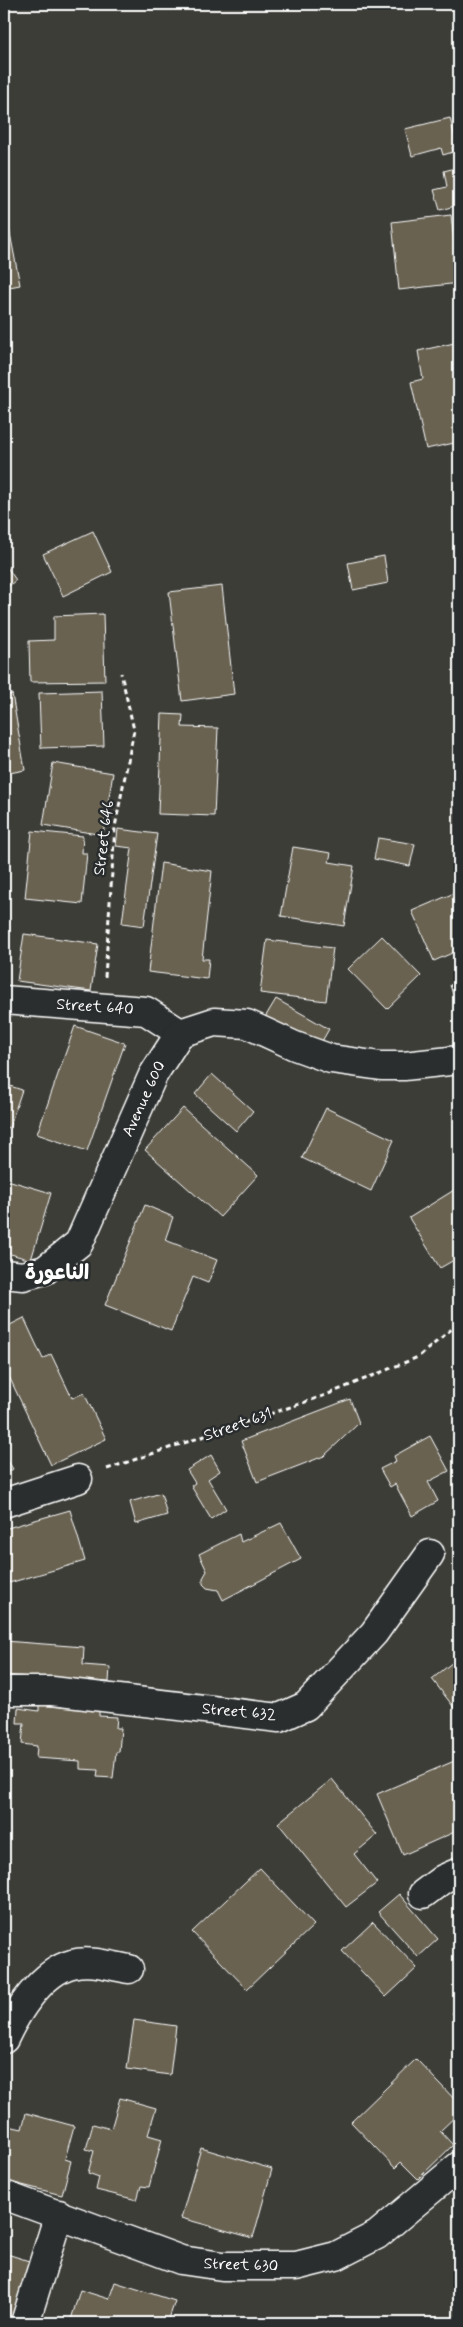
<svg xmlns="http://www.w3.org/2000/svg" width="463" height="2327" viewBox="0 0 463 2327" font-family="Mynerve,'Playpen Sans Arabic',sans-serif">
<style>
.building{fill:#696251;stroke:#fff}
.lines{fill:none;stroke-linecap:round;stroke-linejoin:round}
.street-casing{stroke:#fff;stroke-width:31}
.secondary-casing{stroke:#fff;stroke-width:31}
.path{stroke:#fff;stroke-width:3;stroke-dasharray:5 4;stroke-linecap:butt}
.street{stroke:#2a2d2e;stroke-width:28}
.secondary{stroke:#2a2d2e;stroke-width:28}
.labels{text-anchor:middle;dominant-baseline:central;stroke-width:5;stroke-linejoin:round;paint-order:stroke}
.street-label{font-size:16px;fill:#fff;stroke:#2a2d2e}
.district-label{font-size:21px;font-weight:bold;fill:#fff;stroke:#2a2d2e}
</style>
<rect width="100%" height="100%" fill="#3d3d38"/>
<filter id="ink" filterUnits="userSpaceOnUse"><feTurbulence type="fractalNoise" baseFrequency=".02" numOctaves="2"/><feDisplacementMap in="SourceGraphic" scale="10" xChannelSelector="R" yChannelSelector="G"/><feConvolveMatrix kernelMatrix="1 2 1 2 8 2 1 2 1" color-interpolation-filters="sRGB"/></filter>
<g filter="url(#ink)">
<path class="building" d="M450,118l7,28 -5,1 1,5 -10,3 -2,-7 -29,8 -7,-27z
M459,167v38l-19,5 -6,-20 13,-3 -3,-16z
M4,202l16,83 -16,3z
M451,215l8,68 -60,7 -7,-68z
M459,342v100l-33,7 -15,-67 12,-3 -5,-28z
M93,531l19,41 -49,24 -20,-42z
M384,556l4,27 -35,7 -5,-27z
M4,563l12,17 -12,10z
M222,586l12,108 -52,7 -13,-109z
M103,614l2,67 -75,1 -1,-41 25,-1v-24z
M102,691l2,55 -63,2 -2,-55z
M12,694l13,76 -21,4v-78z
M162,714l21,1 -1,12 36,1 -4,88 -56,-2z
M53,763l60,10 -10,62 -60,-10z
M118,829l39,5 -13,92 -22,-3 10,-75 -16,-2z
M32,831l51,5 -1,17h5l-5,51 -57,-6z
M378,838l37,6 -5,22 -36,-7z
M293,847l38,6 -2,9 25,4 -10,60 -63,-10z
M161,863l51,8 -10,88h7l-2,20 -59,-7z
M459,891v59l-25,11 -22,-50z
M24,934l74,10 -7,47 -74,-10z
M382,936l39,40 -34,33 -39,-40z
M267,940l66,8 -7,53 -66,-8z
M4,943h5l-5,41z
M459,983v30l-9,-28z
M276,999l53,30 -12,21 -53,-31z
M75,1026l50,17 -38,108 -50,-17z
M212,1074l41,37 -17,20 -41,-37z
M4,1084l18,6 -13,38 -5,-2z
M183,1108l75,67 -38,42 -75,-67z
M326,1108l68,32 -23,51 -69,-33z
M4,1179l47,14 -20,67 -27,-8z
M459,1187v79l-5,-6 -14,8 -31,-50z
M145,1205l28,12 -8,23 52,20 -9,23 -15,-6 -22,54 -66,-26z
M24,1318l19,41 8,-5 21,44 12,-5 22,46 -55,26 -47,-99v-38z
M350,1399l9,24 -35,33 -67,26 -16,-41z
M430,1436l19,35 -21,11 10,19 -26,15 -17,-32 -5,3 -10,-18 16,-8 -2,-5z
M4,1455l9,14 -9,6z
M211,1455l9,16 -12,8 18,30 -15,10 -20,-33 4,-3 -8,-13z
M161,1493l6,22 -31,9 -6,-22z
M70,1510l15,51 -76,22 -5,-20v-34z
M281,1523l20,36 -78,41 -5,-10 -11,-2 -4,-4v-6l4,-7 -8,-17 40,-20 2,8z
M4,1641l80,6 -1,18 27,2 -1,15 -105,-7z
M459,1657v57l-27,-35z
M39,1705l60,5v6l18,1 -1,11h5l-2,24h-3l-3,26 -16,-1 1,-7 -18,-1v-8l-44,-3 1,-12 -15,-2 2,-21h-7l1,-15 21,3z
M459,1759v71l-56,25 -26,-61z
M332,1779l45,56 -23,19 23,29 -31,24 -68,-84z
M260,1868l54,57 -67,64 -55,-57z
M399,1894l39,45 -20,18 -40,-45z
M373,1922l44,46 -31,29 -44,-46z
M459,2006v14l-7,-7z
M134,2020l42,6 -6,49 -43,-6z
M416,2059l43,45v9l-19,18 13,14 -35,34 -17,-17 -6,6 -44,-46z
M120,2098l36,10 -8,27 14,4 -13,48 -8,-1 -4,14 -41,-10 3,-13 -11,-4 6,-22 -8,-2 7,-25 18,5z
M26,2113l48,13 -9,33 6,2 -9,34 -56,-14 3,-10 -5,-2v-44l18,4z
M201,2148l71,21 -19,69 -72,-20z
M4,2253l25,8 -17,60 -8,-3z
M115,2282l60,19 -6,18 14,4h-113l10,-33 29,9z"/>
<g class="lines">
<defs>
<path id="street" d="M4,1000l142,11 34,22
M4,1503l74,-24
M4,1691h48l227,27 27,-12 68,-73 56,-79
M423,1894l20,-15 16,-7
M4,2039c12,-26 37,-67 68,-75 18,-5 39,2 57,5
M4,2195l177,65 41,6h74l40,-10 41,-21 82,-69
M25,2323l34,-109"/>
<path id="secondary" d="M4,1274l19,2 22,-6 34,-27 74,-168 27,-42 34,-11 33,2 48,22 36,13 50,7h23l55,-6"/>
</defs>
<use href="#street" class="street-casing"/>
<use href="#secondary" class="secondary-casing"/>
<path class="path" d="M105,977l10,-150 19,-97 -13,-57
M107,1469l219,-74 92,-38 41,-34"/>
<use href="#street" class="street"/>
<use href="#secondary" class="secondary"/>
</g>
</g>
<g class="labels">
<g class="street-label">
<text transform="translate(104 838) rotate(-83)">Street 646</text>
<text transform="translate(95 1007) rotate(4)">Street 640</text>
<text transform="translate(144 1099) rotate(-65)">Avenue 600</text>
<text transform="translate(238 1425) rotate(-19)">Street 631</text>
<text transform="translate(239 1712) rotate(5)">Street 632</text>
<text transform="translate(241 2265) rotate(2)">Street 630</text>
</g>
<g class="district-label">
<text x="57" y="1273">الناعورة</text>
</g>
</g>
<rect width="463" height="2327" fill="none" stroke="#2a2d2e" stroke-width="20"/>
<rect x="10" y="10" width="443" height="2307" fill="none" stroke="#fff" stroke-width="2" filter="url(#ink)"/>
</svg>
